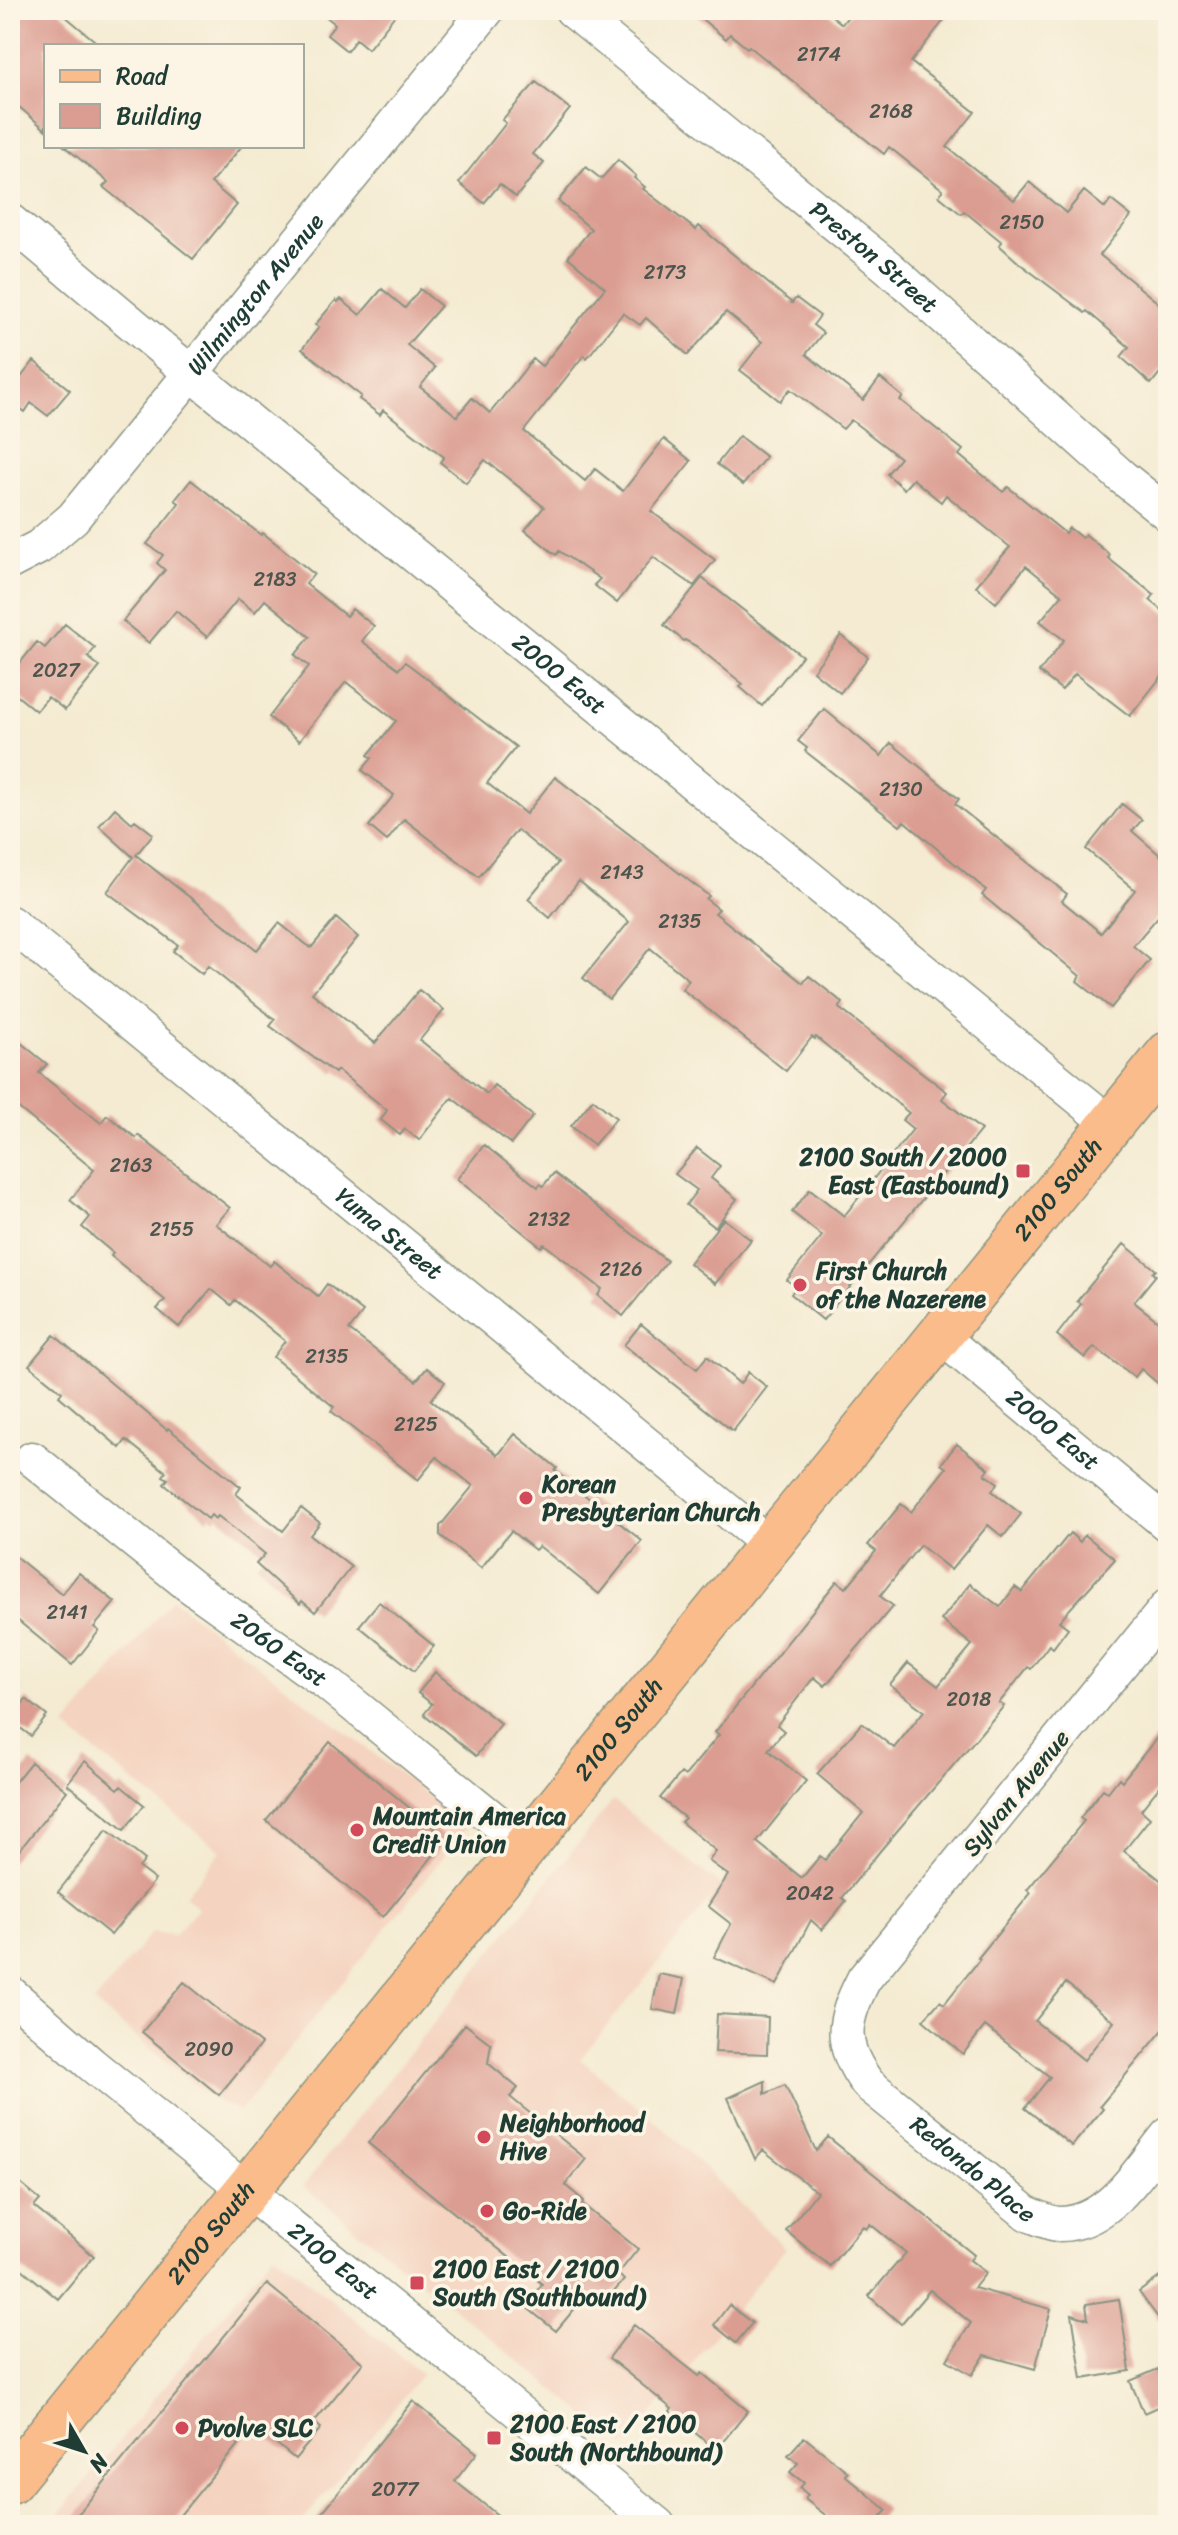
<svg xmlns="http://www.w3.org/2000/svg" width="1178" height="2535" viewBox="0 0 1178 2535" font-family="Sriracha,sans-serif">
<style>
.built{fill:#f4d3c0}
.building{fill:#db9d92;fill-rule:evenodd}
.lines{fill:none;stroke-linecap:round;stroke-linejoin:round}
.minor-casing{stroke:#8a9483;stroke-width:37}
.major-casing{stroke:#8a9483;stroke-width:47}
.minor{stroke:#fff;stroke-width:34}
.major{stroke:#fabc8b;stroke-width:44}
.poi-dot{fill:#d1495b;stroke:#fcf5e5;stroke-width:3}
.labels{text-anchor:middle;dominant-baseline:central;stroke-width:7;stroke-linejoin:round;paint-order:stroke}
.number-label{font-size:20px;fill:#4e554c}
.street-label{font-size:24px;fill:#1f3d34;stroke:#fcf5e5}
.poi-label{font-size:24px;font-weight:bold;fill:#1f3d34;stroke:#fcf5e5;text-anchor:start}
</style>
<rect width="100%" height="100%" fill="#fcf5e5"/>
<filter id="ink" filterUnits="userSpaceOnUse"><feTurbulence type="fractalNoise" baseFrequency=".0125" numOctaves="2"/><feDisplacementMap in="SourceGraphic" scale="16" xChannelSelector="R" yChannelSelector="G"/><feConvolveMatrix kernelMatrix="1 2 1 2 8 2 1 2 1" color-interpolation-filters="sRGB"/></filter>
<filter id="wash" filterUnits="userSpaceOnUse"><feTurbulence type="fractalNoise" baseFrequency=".006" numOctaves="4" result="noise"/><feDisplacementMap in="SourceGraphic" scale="32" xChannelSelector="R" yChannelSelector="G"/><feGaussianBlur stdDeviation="1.8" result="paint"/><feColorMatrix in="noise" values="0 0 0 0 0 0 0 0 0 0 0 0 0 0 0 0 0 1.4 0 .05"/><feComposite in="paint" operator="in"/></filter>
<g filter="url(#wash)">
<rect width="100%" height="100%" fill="#f4ebd2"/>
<path class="built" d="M172,1599l296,227 -228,285 -26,-11 -120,-97 58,-71 22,3 24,-27 -13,-12 36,-45 -156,-124z
M613,1800l108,86 -141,173 87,72 118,117 -160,199 -322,-261z
M274,2253l148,121 -122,151h-250z"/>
<g id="blocks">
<path class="building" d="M10,10h48l43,36h-55v84l-36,-31z
M318,10h81l-31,39 -12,-10 -9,12 -20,-16 8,-11z
M691,10h134l17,14 11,-14h99l-41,52 64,50 -28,35 67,53 15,-18 37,31 18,-22 21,17 6,-8 20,16 -31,39 68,56v52l-17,21 -30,-27 8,-10 -42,-36 -2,2 -66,-50 -20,-18 3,-3 -38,-31 -3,3 -22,-18 4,-6 -54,-43 -5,7 -135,-108 -2,2 -17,-14 -4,5z
M536,82l34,27 -37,45 11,9 -28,34 -16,-13 -16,19 -25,-20 47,-60 -4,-3z
M64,146h178l-31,37 26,22 -44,54 -90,-72 5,-5z
M618,160l18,16 -2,2 11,9 -2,2 53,41 3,-4 93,77 4,-5 24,18 -7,9 10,8 -17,21 57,46 17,-22 23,19 -3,3 63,50 -4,5 44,37 5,-5 57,46 4,-5 13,10 3,-4 25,21 -2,3 46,37 -4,5 18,15v53l-38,48 -55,-42 -13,16 -23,-18 25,-32 -24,-19 22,-26 -36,-29 -30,37 -20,-17 34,-39 -64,-52 -5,7 -28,-23 -9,10 -17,-15 13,-16 -49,-38 -8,9 -53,-40 -10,12 -40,-31 22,-28 -36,-30 -38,43 -42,-37 -6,7 -17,-12 -36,45 -3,-3 -60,76 61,50 10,-12 28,22 41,-52 27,22 -40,50 64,49 -21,26 -41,-29 -36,46 -23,-18 6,-6 -41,-28 -3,4 -31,-25 19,-23 -59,-47 -19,23 -26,-21 4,-5 -61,-47 -3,5 -21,-16 2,-3 -59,-47 17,-22 -4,-2 21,-25 2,2 3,-3 19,16 22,-26 23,19 15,-19 21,17 -34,39 28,23 -15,19 37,29 15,-18 18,15 43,-54 9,7 63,-78 -37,-31 23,-28 -33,-28 28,-34 15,12z
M34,361l36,29 -22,26 -17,-13 -6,9 -15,-12v-9z
M739,436l27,21 -23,28 -26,-21z
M191,480l70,55 2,-2 51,41 -8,10 40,32 6,-7 22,17 -12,15 37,28 6,-7 12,9 99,76 -29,36 39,31 29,-37 154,119 -3,3 13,10 -4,4 88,70 6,-7 34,27 -4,5 108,84 -5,7 39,31 -23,28 -1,-1 -134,163 -32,-26 5,-7 -9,-7 35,-44 -30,-24 18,-23 34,27 69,-87 -11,-9 7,-7 -93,-76 -1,2 -3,-2 -26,34 -104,-82 7,-9 -39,-32 -41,51 -26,-21 46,-56 -50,-41 -29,37 -22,-19 30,-36 -41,-33 -38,47 -75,-58 -17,22 -18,-15 25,-31 -32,-25 10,-12 -4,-3 28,-34 -50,-39 -47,59 -30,-24 40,-51 -14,-11 15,-18 -45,-37 -10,12 -17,-13 -31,38 -31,-26 -27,32 -26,-22 42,-51 -8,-7 6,-8 -16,-11 32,-41 -4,-3z
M702,578l100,78 -40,50 -22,-19 3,-3 -47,-38 -11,-6 -1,1 -20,-16z
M65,624l30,24 -7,9 12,10 -35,43 -17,-13 -12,14 -26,-21v-15l27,-33 8,6z
M841,635l27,22 -28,36 -27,-22z
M824,709l57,47 10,-13 68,56 -4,5 112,90 -5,7 39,32 34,-43 -49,-41 36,-45 20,16 -10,11 36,31v43l-35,41 17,14 -39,48 -34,-27 3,-5 -98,-81 4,-5 -82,-69 -4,5 -95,-75 2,-3 -9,-7z
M115,808l17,15 3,-3 18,14 -17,21 121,95 22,-27 32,25 25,-30 22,19 -46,56 63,50 44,-53 25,20 -24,30 67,54 7,-9 39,31 -22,28 -59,-46 -33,42 -14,-11 -5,6 -19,-15 6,-10 -50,-40 -2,3 -65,-47 5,-6 -67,-54 -6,8 -29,-23 5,-6 -71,-53 26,-35 -34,-31z
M10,1034l37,30 -8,9 62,50 6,-8 29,23 2,-3 92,73 -14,16 54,42 4,-5 44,35 9,-12 36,28 -14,18 67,51 11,-13 18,14 -14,18 67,55 17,-21 42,34 -2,3 87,70 -43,53 -60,-48 -4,4 -24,-19 -30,37 -41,-33v-9l33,-40 -36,-29 -19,23 -87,-69 3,-4 -61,-50 12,-16 -50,-41 -4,5 -20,-16 -32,38 -22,-18 8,-9 -54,-44 2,-3 -31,-26 8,-10 -20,-17 24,-30 -84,-69z
M593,1099l23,19 -22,27 -23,-19z
M484,1145l54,42 2,-3 3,2 11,-13 113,88 -44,55 -25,-21 4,-6 -58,-45 -3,3 -84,-68z
M697,1148l23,18 -9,12 26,21 -22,28 -29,-22 11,-15 -22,-16z
M724,1219l27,21 -36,44 -26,-21z
M1124,1244l32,26 -3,3 3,2 -22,27 34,27v63l-27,-23 -6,8 -41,-30 -9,11 -28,-23 24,-31 -4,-3z
M641,1324l56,45 10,-13 33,28 8,-12 19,15 -34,44 -109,-86z
M54,1335l113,95 1,-2 73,59 -5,7 47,37 18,-23 19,15 -10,12 41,32 -36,45 -13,-11 -2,3 -44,-40 9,-10 -47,-38 -3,3 -4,-4 -3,4 -44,-35 4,-5 -5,-3 3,-4 -40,-32 -6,8 -61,-52 3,-4 -33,-27z
M957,1444l32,25 -4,5 13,9 -6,8 29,23 -18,23 -15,-12 -37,45 -31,-25 -40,51 13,10 -68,80 -11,-9 -37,48 7,6 -16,19 38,31 -49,61 45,36 18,-22 5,4 38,-47 -46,-39 45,-51 32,25 30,-37 -34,-26 18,-22 30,23 34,-41 -31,-25 29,-36 30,23 15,-20 7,5 48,-59 10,9 5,-7 30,24 -56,62 9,7 -15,20 -4,-3 -18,24 -3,-2 -29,36 5,3 -124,145 -38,47 4,3 -24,29 -11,-10 -34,65 -63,-28 17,-33 -23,-18 20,-31 -19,-14 7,-10 -35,-29 4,-4 -25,-20 21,-25 4,3 34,-41 -4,-3 122,-151 9,7 30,-37 -8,-6 33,-41 10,8 35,-44 -5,-4z
M10,1552l52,42 17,-21 36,29 -21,25 5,4 -27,34 -62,-51z
M379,1602l55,44 -20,25 -55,-45z
M435,1672l66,52 -25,32 -52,-42 8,-10 -14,-11z
M26,1699l21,17 -16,20 -21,-16z
M1168,1724v52l-27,34 9,8 -26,33 44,35v138l-68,82 3,3 -31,37 -47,-38 25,-31 -65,-51 -22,28 -40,-34 17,-19 4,3 36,-45 -2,-1 53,-65 -4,-3 57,-69 -4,-3 23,-29 5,3 11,-14 3,3zM1066,1983l48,39 -30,38 -49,-39z
M330,1742l117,97 -64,78 -117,-97z
M85,1761l33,28 3,-3 23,19 -20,25 -57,-46z
M31,1762l36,29 -57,71v-74z
M107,1830l38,30 -6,8 16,12 -44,55 -53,-43z
M659,1974l25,5 -7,35 -25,-5z
M184,1982l77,62 -42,51 -77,-63z
M717,2014l51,3 -1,37 -52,-2z
M465,2024l26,20 -3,19 30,25 -8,9 76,62 -21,26 19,16 -2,3 56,45 -20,25 6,6 -22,26 -15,-12 -31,37 -31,-25 17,-22 -174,-141z
M765,2081v13l20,-9 31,66 12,-14 146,118 -4,5 16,13 -12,15 77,21 -16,60 -50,-14 -13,20 -25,-15 24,-37 -41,-33 -29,34 -32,-28 37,-43 -36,-29 -4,5 -3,-3 -33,40 -44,-35 31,-39 -54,-42 -8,9 -27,-61z
M10,2175l30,25 -6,7 60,49 -36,43 -48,-40z
M1168,2271v60l-29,-39z
M267,2284l96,79 -49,59 7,6 -26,31 -41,-34 -82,100h-103z
M1119,2299l11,72 -48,8 -10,-65 16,5 -2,-15z
M729,2305l23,18 -16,20 -22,-18z
M634,2325l65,51 3,-3 46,38 -32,39 -46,-38 2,-3 -63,-51z
M1158,2369l10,23v10l-24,11 -14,-32z
M413,2401l64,52 -22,28 55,44h-198z
M804,2437l44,35 -3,3 42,35 -14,15h-35l-33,-26 3,-4 -8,-7 4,-5 -14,-11 8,-9 -10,-8z"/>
</g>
</g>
<g filter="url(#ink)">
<use href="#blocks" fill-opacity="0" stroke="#8a9483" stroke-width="2"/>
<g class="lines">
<defs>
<g id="minor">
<path id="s1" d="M572,10l316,257 234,210 46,37"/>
<path id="s2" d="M10,221l181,152 920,751"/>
<path id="s3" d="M10,562l29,-15 34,-29 414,-508"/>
<path id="s4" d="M10,923l758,621"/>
<path id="s5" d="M939,1335l229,190"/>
<path id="s6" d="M32,1459l157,126 139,99 196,160"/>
<path id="s7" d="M1168,1606l-304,373c-22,43 -26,65 4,105l160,130c9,3 20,9 30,10 51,1 81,-54 110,-89"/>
<path id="s8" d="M10,1993l81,71 567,461"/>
</g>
<g id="major">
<path id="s9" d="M10,2482c384,-478 771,-953 1158,-1428"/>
</g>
</defs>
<use href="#minor" class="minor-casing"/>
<use href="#major" class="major-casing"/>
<use href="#minor" class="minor"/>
<use href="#major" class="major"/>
</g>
</g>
<g class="poi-dot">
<rect x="1015" y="1163" width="16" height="16" rx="4"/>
<circle cx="800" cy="1285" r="8"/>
<circle cx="526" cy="1498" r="8"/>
<circle cx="357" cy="1830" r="8"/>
<circle cx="484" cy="2137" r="8"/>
<circle cx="487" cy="2211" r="8"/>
<rect x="409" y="2275" width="16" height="16" rx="4"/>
<circle cx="182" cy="2428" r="8"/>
<rect x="486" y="2430" width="16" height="16" rx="4"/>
</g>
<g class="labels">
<g class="number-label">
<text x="819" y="54">2174</text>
<text x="891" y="111">2168</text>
<text x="1022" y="222">2150</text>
<text x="665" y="272">2173</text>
<text x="275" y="579">2183</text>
<text x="56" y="670">2027</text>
<text x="901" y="789">2130</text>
<text x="622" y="872">2143</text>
<text x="680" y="921">2135</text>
<text x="131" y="1165">2163</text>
<text x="549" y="1219">2132</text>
<text x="172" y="1229">2155</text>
<text x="621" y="1269">2126</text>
<text x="327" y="1356">2135</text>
<text x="416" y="1424">2125</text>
<text x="67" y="1612">2141</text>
<text x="969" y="1699">2018</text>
<text x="810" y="1893">2042</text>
<text x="209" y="2049">2090</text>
<text x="395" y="2489">2077</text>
</g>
<g class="street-label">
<text stroke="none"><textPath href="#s1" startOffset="390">Preston Street</textPath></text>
<text stroke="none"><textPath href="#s3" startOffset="366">Wilmington Avenue</textPath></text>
<text stroke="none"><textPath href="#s2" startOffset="712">2000 East</textPath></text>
<text stroke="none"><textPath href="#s9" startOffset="1664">2100 South</textPath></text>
<text stroke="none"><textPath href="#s4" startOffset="490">Yuma Street</textPath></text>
<text stroke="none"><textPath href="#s5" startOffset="148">2000 East</textPath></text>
<text stroke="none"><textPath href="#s6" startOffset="312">2060 East</textPath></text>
<text stroke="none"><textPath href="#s9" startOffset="968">2100 South</textPath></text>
<text transform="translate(1016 1793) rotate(-51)">Sylvan Avenue</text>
<text stroke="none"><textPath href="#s7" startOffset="730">Redondo Place</textPath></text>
<text stroke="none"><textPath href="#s9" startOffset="320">2100 South</textPath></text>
<text stroke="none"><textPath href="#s8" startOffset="420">2100 East</textPath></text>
</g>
<g class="poi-label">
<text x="1007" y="1157" text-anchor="end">2100 South / 2000<tspan x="1007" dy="28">East (Eastbound)</tspan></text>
<text x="816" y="1271">First Church<tspan x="816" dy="28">of the Nazerene</tspan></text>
<text x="542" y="1484">Korean<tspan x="542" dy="28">Presbyterian Church</tspan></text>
<text x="373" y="1816">Mountain America<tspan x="373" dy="28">Credit Union</tspan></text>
<text x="500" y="2123">Neighborhood<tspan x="500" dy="28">Hive</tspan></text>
<text x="503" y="2211">Go-Ride</text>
<text x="433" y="2269">2100 East / 2100<tspan x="433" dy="28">South (Southbound)</tspan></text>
<text x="510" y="2424">2100 East / 2100<tspan x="510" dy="28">South (Northbound)</tspan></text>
<text x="198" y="2428">Pvolve SLC</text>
</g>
</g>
<rect width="1178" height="2535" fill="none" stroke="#fcf5e5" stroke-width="40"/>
<rect x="44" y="44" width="260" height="104" fill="#fcf5e5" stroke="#a4ab9e" stroke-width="2"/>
<rect x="60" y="70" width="40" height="12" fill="#fabc8b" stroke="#a4ab9e" stroke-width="2"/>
<text x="116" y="84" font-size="24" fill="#1f3d34">Road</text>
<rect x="60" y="104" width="40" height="24" fill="#db9d92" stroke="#a4ab9e" stroke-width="2"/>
<text x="116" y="124" font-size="24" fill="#1f3d34">Building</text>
<g transform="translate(84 2451) rotate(129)" stroke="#fcf5e5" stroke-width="6" paint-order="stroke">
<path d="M0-6L14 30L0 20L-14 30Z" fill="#1f3d34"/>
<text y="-12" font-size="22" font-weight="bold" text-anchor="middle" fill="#1f3d34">N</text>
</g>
</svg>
